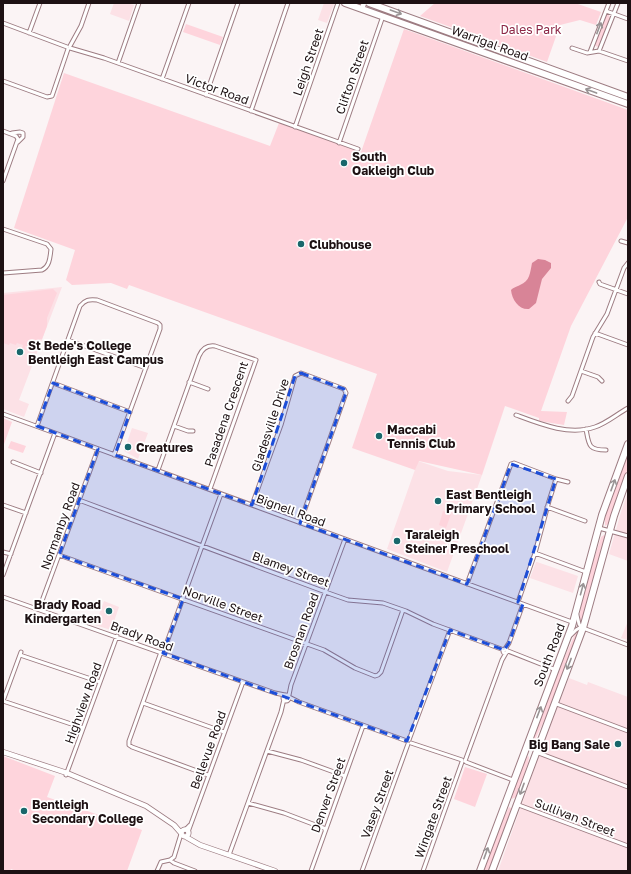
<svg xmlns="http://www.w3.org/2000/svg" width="631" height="874" viewBox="0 0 631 874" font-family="'Golos Text',sans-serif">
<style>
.built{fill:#fce1e6}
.green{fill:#fed4dc}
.water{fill:#d88497}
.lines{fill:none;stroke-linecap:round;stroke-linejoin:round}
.street-casing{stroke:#9d7c82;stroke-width:5}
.secondary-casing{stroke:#9d7c82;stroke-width:6}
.highway-casing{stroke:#9d7c82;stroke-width:8}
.street{stroke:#fff;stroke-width:3}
.secondary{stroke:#fff;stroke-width:4.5}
.highway{stroke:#fff;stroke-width:6}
.oneway{stroke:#999495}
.marked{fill:#1d4ed8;fill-opacity:0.2;stroke:#1d4ed8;stroke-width:3;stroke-dasharray:8 5;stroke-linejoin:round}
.poi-dot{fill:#19676b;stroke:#fff;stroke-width:1.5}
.labels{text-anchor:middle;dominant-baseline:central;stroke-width:3.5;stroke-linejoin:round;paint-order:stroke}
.park-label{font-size:12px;fill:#8c2847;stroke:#fff}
.street-label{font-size:12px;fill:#1d1113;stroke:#fff}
.poi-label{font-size:12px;font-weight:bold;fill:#1d1113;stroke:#fff;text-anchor:start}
</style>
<rect width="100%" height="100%" fill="#fbf4f5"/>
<path class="built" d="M114,3h13l7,2 -5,16 -19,-7z
M324,3l10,1 -7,19 -9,-3z
M62,287l-43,113 10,4 -5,13 -21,-8v-116z
M132,428l16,5 -10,26 -14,-8z
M418,461l30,10 34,4 -35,97 -60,-23z
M628,492v69l-19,-7 12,-42z
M536,562h1l41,14 -5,17 -43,-15z
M104,601l15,6 -8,23 -16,-5z
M628,621v19l-7,-2z
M569,678l18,7 1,-3 40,15v174h-130l48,-135z"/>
<path class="green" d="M435,3h140l26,9 -5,13 -16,-5 -20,5 -13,37 -127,-46z
M606,15h3l1,4 -10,26 -3,2 -2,-2v-2z
M186,24l37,13 -3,8 -37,-13z
M404,29l224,81v107l-57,109 -30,85 26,1 -3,13 -25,-4v-3l-34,-12 -23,69 -63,-14 -4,9 -63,-22 25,-74 -248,-89 -2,4 -16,-6 -39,2 -6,-5 9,-30 -61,-22 50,-155 206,73 9,-23 82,29z
M53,289l4,4 -10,25v8l-5,13h-2l-4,2 -4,6 -7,-1 1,4 -4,-2 1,-3 -6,-2 -1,2 -6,-2 -1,2 -6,-2v-48z
M3,418l9,4 -9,25z
M11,441l15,5 -3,7 -15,-5z
M628,453v15l-20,56 -3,2v-11z
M443,511l8,3 -5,14 -7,-3z
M604,535l1,1 -24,88c-6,-14 15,-70 20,-87z
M579,630l-34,89 -13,27h-2l22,-61 23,-51z
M3,756l52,20 -8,21 95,33 -15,41h-111l-5,-2 -1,2h-7z
M528,756l1,1 -1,6 -12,34 -4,2c-1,-12 10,-33 16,-43z
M465,767l22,7 -12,33 -21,-8z
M509,807l2,1v4l-22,59h-7l12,-32z"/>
<path class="water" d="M538,259l7,1 6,3v5l-9,11 -6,24 -7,6c-10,1 -17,-9 -18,-19 3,-3 5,-3 9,-5 10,-4 10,-12 12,-22z"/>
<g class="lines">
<defs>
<path id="street" d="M606,11l22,8
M3,23l64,24
M29,33l11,-30
M70,46l11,-20 8,-23
M70,48l34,10 254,91
M572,48l15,5 12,-2 29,10
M599,51l19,-48
M590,52l19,-49
M118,63l21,-60
M162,79l27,-76
M3,81l44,16 5,-1 16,-47
M206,95l32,-92
M251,111l37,-108
M295,127l43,-124
M3,131l13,5 2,3 -15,42
M12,133l8,-1 3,1v4l-5,5
M339,143l44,-127
M3,229l44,15 4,5c-1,8 -1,17 -9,21l-39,3
M621,241l7,2
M599,282l1,2 28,10
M595,333l33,12
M68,340l78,28
M581,371l17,6 4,4
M189,382l19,7
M53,383l77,29
M568,401l4,-5 21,-59 14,-23 17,-46 4,-5
M3,414l569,208
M516,415c24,9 53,21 79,12 12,-4 22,-13 33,-19
M37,426l43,-120c5,-6 9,-7 17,-6l61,23 2,2v4l-46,126
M174,426l14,5h5
M586,429c3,16 2,21 20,21
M13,462l28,11
M158,470l41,-114c3,-7 8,-11 16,-10l41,14 -46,129
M79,500l252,94 17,6 35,3 23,8 27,13 71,26
M3,505l23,8
M252,505l29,-80 14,-49 6,-3 43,16 2,4 -46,130
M547,507l38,14
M599,528l29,8
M3,552l8,2
M535,553l51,19
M59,555l265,95 31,18 20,8 3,-1 3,-3 22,-62
M3,575l52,-142
M467,584l44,-120 3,-1 42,16 12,3
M3,597l272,96 10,2
M518,602l17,-49 14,-52 7,-22
M39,609l59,-160
M583,628l45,17
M571,635l5,-5 5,-3 -2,-3 -2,-9
M503 651a2 2 0 1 1 4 0a2 2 0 1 1-4 0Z
M505,649l4,-6 14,-39
M508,651l48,19
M161,652l-32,89v4l3,2 76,28
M163,653l58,-159
M20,655l80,27
M283 698a3 3 0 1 1 6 0a3 3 0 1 1-6 0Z
M289,695l2,-10 54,-146
M289,697l10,5 108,39
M3,701l80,27
M3,701l18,-49
M143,703l81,29
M554,703l74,28
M409,740l41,-110
M411,743l51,17
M267,751l34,9 44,16
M536,752l92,35
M465,761l37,-101 4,-7
M466,762l47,18
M66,775l51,-139
M248,803l36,10 42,16
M516,804l112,42
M185,830l5,-5
M188,832l55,-150
M229,855l52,-143 3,-13
M170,860l4,3 21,8
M157,871l4,-9 9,-2 4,-3 7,-23
M311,871l52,-145
M362,871l46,-127
M423,871l39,-109"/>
<path id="secondary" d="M362,9l2,-6
M3,752l64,21 79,33 28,19 7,8
M181.5 833a3.5 3.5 0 1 1 7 0a3.5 3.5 0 1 1-7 0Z
M186,837l14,8 75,26"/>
<path id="highway" d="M345,3l283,101
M369,3l259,94
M480,871l92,-245 30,-111 26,-71
M492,871l91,-243 31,-112 14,-40"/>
</defs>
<use href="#street" class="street-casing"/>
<use href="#secondary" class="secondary-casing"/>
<use href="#highway" class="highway-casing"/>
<use href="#street" class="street"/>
<use href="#secondary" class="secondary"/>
<use href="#highway" class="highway"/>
</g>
<defs><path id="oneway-shaft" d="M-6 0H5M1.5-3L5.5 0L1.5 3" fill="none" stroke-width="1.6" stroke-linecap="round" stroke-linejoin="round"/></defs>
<g class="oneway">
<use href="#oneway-shaft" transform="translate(396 12) rotate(20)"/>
<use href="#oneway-shaft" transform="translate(599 28) rotate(-69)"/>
<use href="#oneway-shaft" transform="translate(591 91) rotate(-160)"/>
<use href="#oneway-shaft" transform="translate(613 485) rotate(-70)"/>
<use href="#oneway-shaft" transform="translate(582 589) rotate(-75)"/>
<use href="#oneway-shaft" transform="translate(569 664) rotate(111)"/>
<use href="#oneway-shaft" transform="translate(539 712) rotate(-69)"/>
<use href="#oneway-shaft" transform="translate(522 789) rotate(110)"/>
<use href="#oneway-shaft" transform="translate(486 853) rotate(-70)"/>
</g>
<path class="marked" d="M301,373l43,16 2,4 -46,130 167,61 44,-120 45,15 -38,123 5,2 -14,39 -5,7 -54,-20 -43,111 -244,-88 20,-54 -124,-44 39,-106 -61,-23 16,-43 77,29 -15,43 137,50 43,-129z"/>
<g class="poi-dot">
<circle cx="344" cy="163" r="4"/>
<circle cx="301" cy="244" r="4"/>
<circle cx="20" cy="352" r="4"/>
<circle cx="379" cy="436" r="4"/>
<circle cx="128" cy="447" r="4"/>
<circle cx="438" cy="501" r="4"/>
<circle cx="397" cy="541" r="4"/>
<circle cx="109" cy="611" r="4"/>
<circle cx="618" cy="744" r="4"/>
<circle cx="24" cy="811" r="4"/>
</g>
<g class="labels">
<g class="park-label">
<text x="531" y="29">Dales Park</text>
</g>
<g class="street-label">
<text transform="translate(490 43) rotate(20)">Warrigal Road</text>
<text transform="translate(308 62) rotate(-71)">Leigh Street</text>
<text transform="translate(352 77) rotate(-71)">Clifton Street</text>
<text transform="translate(217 89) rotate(20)">Victor Road</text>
<text transform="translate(226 414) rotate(-71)">Pasadena Crescent</text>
<text transform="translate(270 425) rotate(-72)">Gladesville Drive</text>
<text transform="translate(291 510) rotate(20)">Bignell Road</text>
<text transform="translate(60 526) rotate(-70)">Normanby Road</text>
<text transform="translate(291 569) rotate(20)">Blamey Street</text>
<text transform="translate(223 604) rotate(20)">Norville Street</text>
<text transform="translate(301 631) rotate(-70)">Brosnan Road</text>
<text transform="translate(142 636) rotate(20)">Brady Road</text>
<text transform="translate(549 655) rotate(-69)">South Road</text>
<text transform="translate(83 703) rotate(-70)">Highview Road</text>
<text transform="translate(208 750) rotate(-70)">Bellevue Road</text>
<text transform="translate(328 795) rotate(-70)">Denver Street</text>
<text transform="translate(377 804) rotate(-70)">Vasey Street</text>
<text transform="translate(433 817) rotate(-70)">Wingate Street</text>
<text transform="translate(575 817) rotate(21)">Sullivan Street</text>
</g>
<g class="poi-label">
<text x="352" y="156">South<tspan x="352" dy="14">Oakleigh Club</tspan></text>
<text x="309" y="244">Clubhouse</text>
<text x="28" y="345">St Bede's College<tspan x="28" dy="14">Bentleigh East Campus</tspan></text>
<text x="387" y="429">Maccabi<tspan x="387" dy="14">Tennis Club</tspan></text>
<text x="136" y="447">Creatures</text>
<text x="446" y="494">East Bentleigh<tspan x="446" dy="14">Primary School</tspan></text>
<text x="405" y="534">Taraleigh<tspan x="405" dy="14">Steiner Preschool</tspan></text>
<text x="101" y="604" text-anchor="end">Brady Road<tspan x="101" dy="14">Kindergarten</tspan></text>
<text x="610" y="744" text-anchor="end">Big Bang Sale</text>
<text x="32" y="804">Bentleigh<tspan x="32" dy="14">Secondary College</tspan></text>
</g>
</g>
<rect width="631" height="874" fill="none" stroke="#1d1113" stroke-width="8"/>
</svg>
